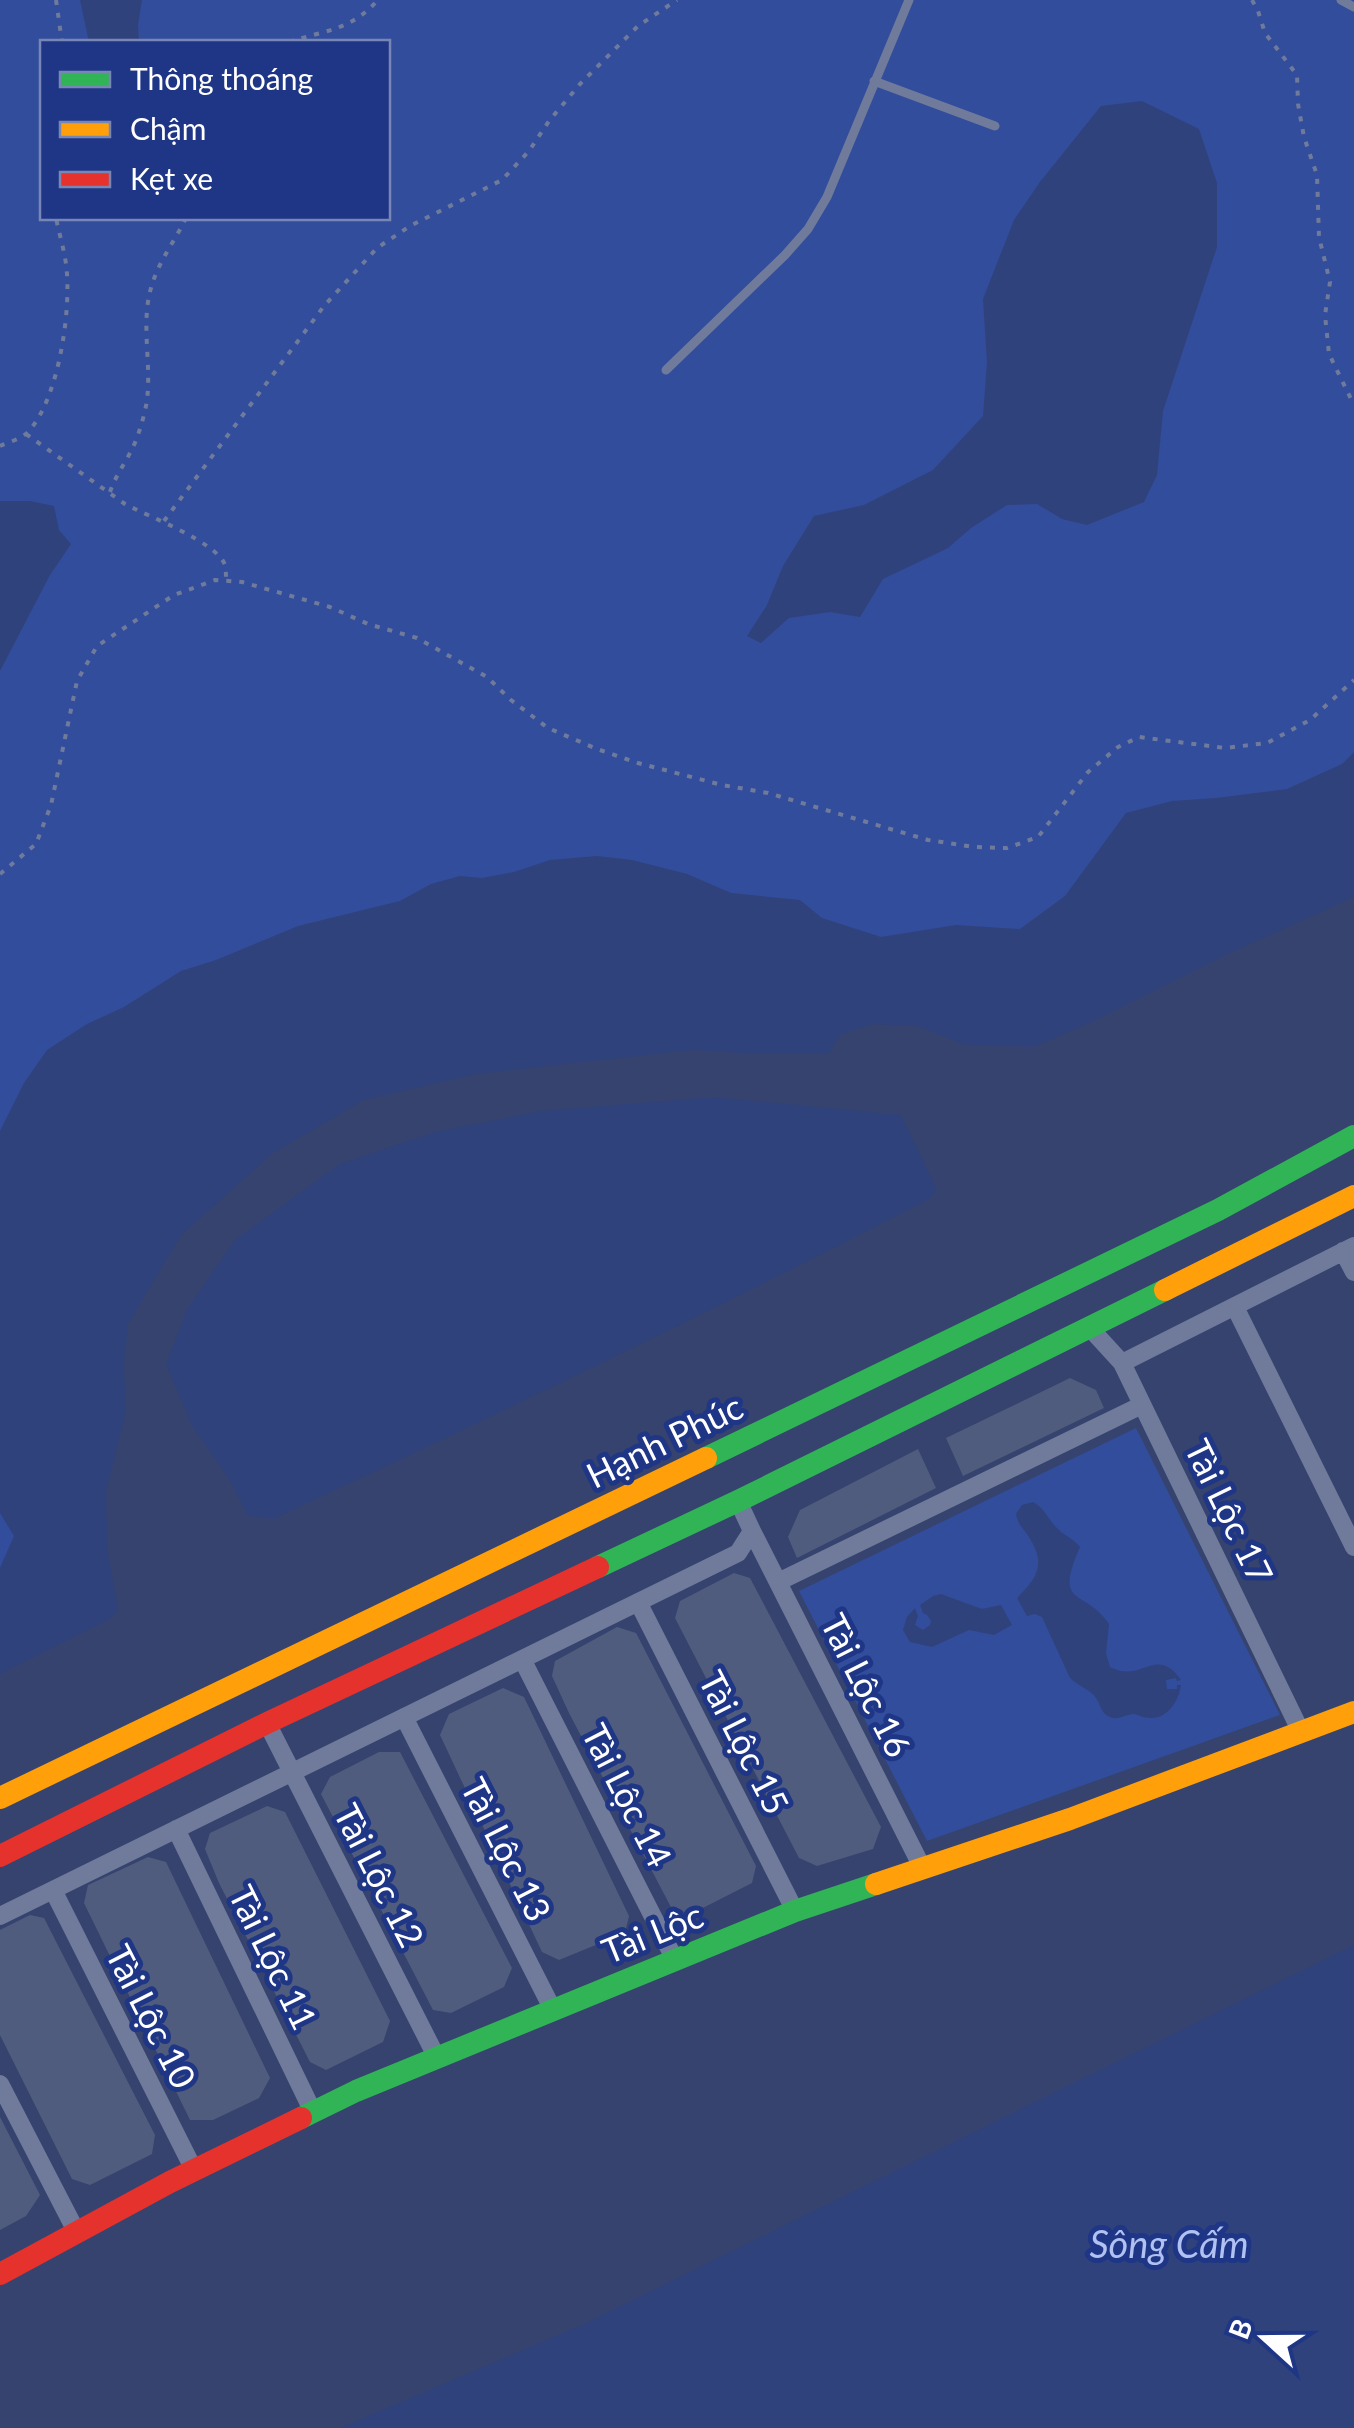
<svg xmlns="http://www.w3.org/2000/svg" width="1354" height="2428" viewBox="0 0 1354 2428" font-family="Lato,sans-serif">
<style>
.green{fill:#324d9b;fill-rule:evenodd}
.water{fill:#30427c}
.building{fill:#505c7e}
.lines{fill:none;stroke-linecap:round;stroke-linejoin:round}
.path{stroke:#707b9c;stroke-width:4;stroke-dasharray:5 8;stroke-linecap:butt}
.lane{stroke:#707b9c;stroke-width:9}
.street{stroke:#707b9c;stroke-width:18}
.fast{stroke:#30b455;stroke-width:22}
.slow{stroke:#ff9f0a;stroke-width:22}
.jam{stroke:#e5322d;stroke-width:22}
.labels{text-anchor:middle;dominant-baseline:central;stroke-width:10;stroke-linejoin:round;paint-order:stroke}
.street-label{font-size:35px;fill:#fff;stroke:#1e3685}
.water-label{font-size:38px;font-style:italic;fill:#b1c1f2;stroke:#1e3685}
</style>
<rect width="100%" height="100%" fill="#35436e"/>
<path class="green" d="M0,0h1354v785l-285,158 -843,139 -181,358 -45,176zM42,42h346v176h-346z
M1136,1428l144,287 -353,126 -128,-250z"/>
<path class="water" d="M80,0h62l-4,25 1,17h-50z
M1142,101l57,28 18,54v64l-54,164 -6,64 -13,27 -57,23 -25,-6 -25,-15 -30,1 -36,23 -23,20 -65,31 -23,38 -30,-5 -41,6 -28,25 -14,-7 20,-31 16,-39 31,-50 50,-11 69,-35 50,-54 4,-54 -4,-63 31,-79 26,-38 61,-76z
M0,501h30l24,5 5,24 12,14 -21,31 -50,96z
M1354,752v145l-124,56 -134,67 -62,27 -69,-2 -47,-19 -45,-2 -33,11 -11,18 -71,1 -67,-4 -215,24 -112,26 -91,53 -92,82 -53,89 -4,39 2,49 -20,79 2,62 10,57 -6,8 -112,56v-106l14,-32 -14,-23v-382l24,-48 23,-33 40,-26 37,-17 57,-36 35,-11 82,-34 102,-25 31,-17 29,-8 22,2 32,-6 36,-12 47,-4 35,4 55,14 44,19 69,7 22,18 59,19 75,-12 64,4 45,-33 61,-83 46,-12 44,-3 71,-9 55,-25z
M714,1097l187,18 36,75 -8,9c-216,112 -435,217 -656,320l-25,-3 -19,-37 -38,-55 -25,-60 21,-55 48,-69 105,-76 95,-32 106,-21z
M1033,1502c13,7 15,18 25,27 8,8 15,9 22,18 -27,62 4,40 29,77l-3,29 4,14c32,17 46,-23 71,13l-4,1 -1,-3 -10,2 1,9h10v-4h4c-2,15 -13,34 -31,33 -6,0 -11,-3 -16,-4 -9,0 -15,7 -24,3 -9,-3 -9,-12 -14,-19 -6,-9 -18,-12 -26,-20l-28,-61 -7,-3 -8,2 -10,-18c21,-21 29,-34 12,-61 -6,-9 -11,-12 -13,-23l6,-9z
M941,1594l41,15 19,-4 11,20 -18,10 -25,-5 -37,17 -22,-5 -7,-12 4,-13 8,-9 3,8 -3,9 8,5 7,-5 1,-4 -4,-6 -4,-2 -3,-8 13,-9z
M1354,1945v483h-1014l244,-104z"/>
<path class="building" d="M1070,1378l26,12 8,18 -141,68 -17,-38z
M918,1449l18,39 -139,70 -9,-21 12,-27z
M734,1573l16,5 131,249 -8,22 -56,17 -18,-8 -124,-240 5,-17z
M617,1627l19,6 120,233 -4,17 -65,33 -14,-5 -104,-198 -17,-37 3,-15z
M503,1688l21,9 105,219 -4,17 -66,27 -17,-8 -102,-217 9,-21z
M379,1752h21l112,216 -8,19 -53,26 -18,-3 -112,-216 9,-17z
M267,1806l18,6 105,209 -7,21 -57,28 -16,-8 -91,-179 -14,-34 5,-16z
M148,1857l18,5 104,216 -11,20 -46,22h-23l-106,-217 4,-18z
M30,1915l14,3 111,217 -3,19 -62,31 -18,-6 -72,-144v-105z
M0,2117l40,78 -14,21 -26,14z"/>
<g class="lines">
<path class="path" d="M56,0l6,42
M1252,0l6,11 7,22 32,42 1,29 6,33 13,38 2,62 11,45 -5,33 4,39 25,51
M289,42c36,-12 61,-11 89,-42
M26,434l99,70c22,12 92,38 100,61 1,5 1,10 1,16
M0,446c9,-4 21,-7 28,-14 31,-33 44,-124 38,-168 -2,-15 -7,-31 -10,-46
M110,492c5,-15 14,-27 21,-41 7,-13 12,-31 15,-45 7,-39 -6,-80 5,-118 7,-26 24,-47 35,-70
M164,521l160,-215 53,-58 33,-22 92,-46 27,-29 20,-30 31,-37 58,-58 39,-26
M0,874l36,-30 15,-39 26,-124 20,-35 77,-51 41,-15 27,2 88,25 38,17 49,14 70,39 24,23 37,28 49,21 41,14 84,22 46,8 160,47 46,7 33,1 31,-11 50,-65 30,-25 21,-10 86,11 42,-5 43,-23 44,-40"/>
<path class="lane" d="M1341,0l13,7
M874,81l121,45
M666,370l119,-115 23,-26 19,-32 82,-197"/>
<path class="street" d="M1343,1251l11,21
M1235,1307l119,240
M1089,1327l33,36 179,369
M1122,1363l232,-117
M752,1531l171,338
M778,1582l364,-177
M638,1602l157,309
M522,1659l153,301
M404,1717l149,293
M267,1723l170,335
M176,1829l137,283
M53,1890l141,280
M0,1916l738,-363 14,-22 -14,-30
M0,2084l76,147"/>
<path class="fast" d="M706,1458l512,-248 136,-74
M598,1567l140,-66 427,-211
M301,2118l55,-27 439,-180 81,-27"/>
<path class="slow" d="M1165,1290l189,-94
M0,1798l706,-340
M876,1884l194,-65 284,-107"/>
<path class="jam" d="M0,1856l267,-133 331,-156
M0,2274l170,-92 131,-64"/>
</g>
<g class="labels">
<g class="street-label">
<text transform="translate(664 1440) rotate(-26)">Hạnh Phúc</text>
<text transform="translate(1230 1511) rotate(64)">Tài Lộc 17</text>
<text transform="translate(867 1685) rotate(63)">Tài Lộc 16</text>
<text transform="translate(745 1742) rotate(63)">Tài Lộc 15</text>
<text transform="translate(628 1795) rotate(63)">Tài Lộc 14</text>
<text transform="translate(507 1849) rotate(63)">Tài Lộc 13</text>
<text transform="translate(380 1875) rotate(63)">Tài Lộc 12</text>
<text transform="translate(652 1932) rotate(-22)">Tài Lộc</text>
<text transform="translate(274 1957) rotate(64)">Tài Lộc 11</text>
<text transform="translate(152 2016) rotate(63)">Tài Lộc 10</text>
</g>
<g class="water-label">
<text x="1169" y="2243">Sông Cấm</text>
</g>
</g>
<rect x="40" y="40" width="350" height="180" fill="#1e3685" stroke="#7886b6" stroke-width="2.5"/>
<rect x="60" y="72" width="50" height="15" fill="#30b455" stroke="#7886b6" stroke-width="2.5"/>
<text x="130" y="90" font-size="30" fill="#ffffff">Thông thoáng</text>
<rect x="60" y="122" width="50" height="15" fill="#ff9f0a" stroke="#7886b6" stroke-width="2.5"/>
<text x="130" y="140" font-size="30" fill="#ffffff">Chậm</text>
<rect x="60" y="172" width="50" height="15" fill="#e5322d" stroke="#7886b6" stroke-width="2.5"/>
<text x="130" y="190" font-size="30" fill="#ffffff">Kẹt xe</text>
<g transform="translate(1264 2338) rotate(291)" stroke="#1e3685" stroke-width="8" paint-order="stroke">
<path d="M0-8L18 38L0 25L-18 38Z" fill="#ffffff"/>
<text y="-15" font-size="28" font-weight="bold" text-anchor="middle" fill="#ffffff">B</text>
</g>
</svg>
